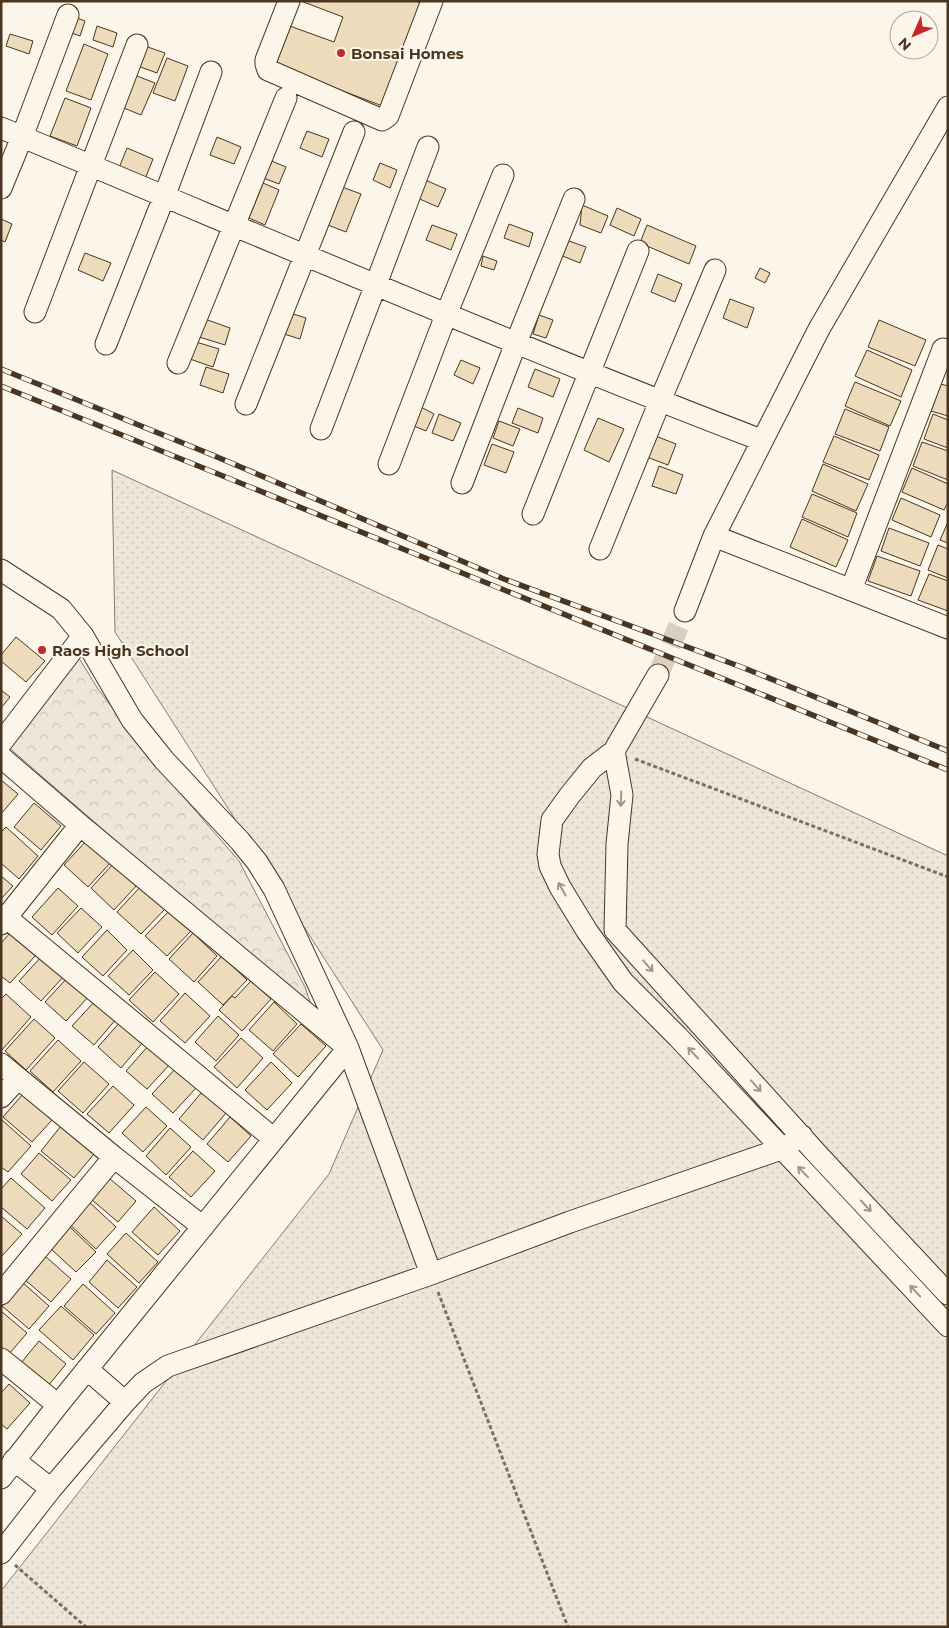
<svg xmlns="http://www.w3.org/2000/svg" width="949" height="1628" viewBox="0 0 949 1628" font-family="Montserrat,sans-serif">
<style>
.grass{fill:url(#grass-dots);stroke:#887966}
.park{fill:url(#park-crowns);stroke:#887966}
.building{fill:#ecdcbc;stroke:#4a3520}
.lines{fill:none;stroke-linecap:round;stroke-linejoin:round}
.minor-tunnel{stroke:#d8cfc1;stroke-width:21;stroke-dasharray:21 11;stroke-linecap:butt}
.minor-casing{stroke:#4a3520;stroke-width:23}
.path{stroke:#7f6f5c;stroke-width:3;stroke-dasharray:4 2.5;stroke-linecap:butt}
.minor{stroke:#fbf6e9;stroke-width:21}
.rail-casing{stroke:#4a3520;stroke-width:5.5}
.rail{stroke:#fbf6e9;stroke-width:4;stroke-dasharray:11;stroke-linecap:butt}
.oneway{stroke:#a29684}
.poi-dot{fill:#c62828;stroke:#fbf6e9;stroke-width:2}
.labels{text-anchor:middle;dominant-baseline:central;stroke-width:4;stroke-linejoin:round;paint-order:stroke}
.poi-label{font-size:15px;font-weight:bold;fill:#4a3520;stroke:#fbf6e9;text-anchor:start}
</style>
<defs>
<pattern id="grass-dots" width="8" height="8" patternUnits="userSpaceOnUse" patternTransform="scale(1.25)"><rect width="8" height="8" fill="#ede6d9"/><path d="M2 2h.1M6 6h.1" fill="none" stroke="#cdc6ba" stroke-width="1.8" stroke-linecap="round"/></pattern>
<pattern id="park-crowns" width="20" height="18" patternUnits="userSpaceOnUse" patternTransform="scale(1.25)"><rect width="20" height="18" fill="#ede6d9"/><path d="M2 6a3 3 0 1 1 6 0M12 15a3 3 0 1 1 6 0" fill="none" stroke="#cdc6ba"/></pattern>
</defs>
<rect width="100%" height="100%" fill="#fbf6e9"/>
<path class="grass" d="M112,470l836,386v771h-947v-36l328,-417 54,-124 -268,-418z"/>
<path class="park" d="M77,655l21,34 64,83 77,89 66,126 9,26 -307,-267z"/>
<path class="building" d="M301,1h115l7,3 -38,103 -113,-43 15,-39 47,17 9,-25z
M72,16l13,5 -5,15 -14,-5z
M97,26l20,7 -4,14 -20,-7z
M10,34l23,7 -4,13 -23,-8z
M84,44l24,10 -17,46 -25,-9z
M142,45l23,8 -8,20 -22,-8z
M167,58l21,8 -13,35 -22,-8z
M132,74l23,9 -14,32 -22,-9z
M65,98l26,10 -14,38 -27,-10z
M307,131l22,8 -7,18 -22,-9z
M217,137l24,10 -7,17 -24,-9z
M127,148l26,11 -8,20 -26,-11z
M269,160l17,7 -7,17 -18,-7z
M380,163l17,7 -7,18 -17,-8z
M423,179l23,10 -8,18 -23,-10z
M263,183l16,7 -14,35 -16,-7z
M334,184l27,10 -15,38 -26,-10z
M582,205l26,11 -7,17 -21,-8z
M617,208l24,11 -7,17 -24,-11z
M1,219l11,5 -7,18 -4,-2z
M509,224l24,9 -4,14 -25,-9z
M432,225l25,9 -6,16 -25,-10z
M647,225l49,21 -7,18 -49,-21z
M566,240l20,7 -6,16 -20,-8z
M85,253l26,10 -8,18 -25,-11z
M483,256l14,5 -3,9 -13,-4z
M760,268l10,5 -5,10 -10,-5z
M658,274l24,10 -7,18 -24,-10z
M730,299l24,9 -7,20 -24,-10z
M290,313l16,5 -6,21 -16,-5z
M539,315l14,5 -7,18 -13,-4z
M202,318l28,10 -5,17 -29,-9z
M879,320l47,20 -11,26 -47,-19z
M193,341l26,8 -6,18 -26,-9z
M867,350l45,20 -11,27 -46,-21z
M461,360l19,8 -7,16 -19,-9z
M206,367l23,7 -6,19 -23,-8z
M535,369l25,10 -7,18 -25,-10z
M855,382l46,19 -11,25 -45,-20z
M941,384l7,2v30l-17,-5z
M417,405l17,9 -8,17 -17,-7z
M518,408l25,10 -5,15 -26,-10z
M845,409l44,18 -9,24 -45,-17z
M439,414l22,9 -8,18 -21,-8z
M933,414l15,6v28l-24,-9z
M598,418l26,11 -15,33 -25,-12z
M499,421l21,8 -7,17 -20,-8z
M653,435l23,9 -8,21 -24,-9z
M834,436l45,19 -10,25 -46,-18z
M922,442l26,9v29l-35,-14z
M492,444l22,8 -8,21 -22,-8z
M823,464l45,20 -12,27 -44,-20z
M659,466l24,9 -7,19 -24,-8z
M912,468l36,16v18l-4,8 -42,-18z
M812,494l45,19 -9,24 -46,-20z
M901,498l39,17 -9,22 -39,-17z
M802,519l46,21 -12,27 -46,-20z
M948,522v21l-8,-3z
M889,528l40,15 -9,23 -39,-15z
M938,545l10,4v29l-20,-8z
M877,556l43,15 -9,25 -43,-15z
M929,574l19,7v30l-30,-11z
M16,637l29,24 -19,21 -25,-21v-6z
M1,690l9,7 -9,11z
M1,780l17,14 -17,20z
M34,803l27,23 -20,24 -27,-23z
M6,827l32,29 -19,23 -18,-16v-31z
M88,839l24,22 -24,26 -24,-22z
M115,862l23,22 -24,26 -23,-22z
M1,876l12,10 -12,13z
M141,886l24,23 -24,25 -24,-22z
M58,888l20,18 -26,29 -20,-18z
M81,908l21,19 -24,26 -21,-20z
M170,910l21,21 -24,25 -22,-20z
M107,930l20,20 -24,26 -21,-19z
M12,931l25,23 -27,29 -9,-7v-33z
M193,933l24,23 -23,26 -25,-23z
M133,950l20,20 -24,25 -21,-19z
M43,955l22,20 -24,26 -22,-20z
M222,956l25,24 -24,25 -25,-23z
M155,972l24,22 -26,28 -24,-22z
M69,976l21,19 -24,26 -21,-19z
M251,981l20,18 -29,32 -23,-21 13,-14 3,2z
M185,993l25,23 -25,27 -25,-22z
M6,994l25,23 -30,34v-52z
M96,1000l21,18 -23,27 -22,-19z
M274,1002l23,22 -24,27 -24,-21z
M218,1016l21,19 -23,26 -21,-19z
M34,1019l21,19 -29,32 -21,-19z
M121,1021l23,20 -23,27 -23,-21z
M301,1024l25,22 -28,31 -25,-23z
M241,1038l22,20 -26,30 -23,-21z
M58,1040l23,21 -28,31 -23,-21z
M150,1044l21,19 -24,26 -21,-18z
M84,1062l25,22 -26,29 -25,-22z
M271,1062l21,21 -25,27 -22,-20z
M176,1068l21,19 -24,26 -21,-19z
M113,1086l21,19 -25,28 -22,-19z
M202,1092l24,21 -23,27 -24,-21z
M23,1094l29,26 -20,22 -29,-25z
M146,1107l21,19 -24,26 -21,-19z
M230,1117l21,19 -23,26 -21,-18z
M1,1119l30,27 -23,26 -7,-5z
M61,1126l33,28 -20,24 -33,-27z
M170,1128l21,19 -25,28 -20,-19z
M193,1151l22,20 -24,26 -22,-20z
M39,1153l32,27 -19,21 -31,-27z
M11,1178l34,30 -18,21 -26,-22v-18z
M109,1178l27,23 -18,21 -27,-23z
M87,1200l29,27 -20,22 -29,-27z
M154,1207l26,24 -22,24 -26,-23z
M1,1216l21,18 -21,23z
M70,1227l26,25 -20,20 -26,-24z
M126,1233l32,29 -19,21 -32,-29z
M45,1256l26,23 -20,23 -27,-23z
M107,1260l30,27 -19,21 -29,-26z
M22,1282l27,24 -20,23 -27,-23z
M83,1284l32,29 -19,21 -32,-28z
M61,1306l33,29 -21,25 -34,-30z
M1,1311l26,22 -18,21 -8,-6z
M39,1341l27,23 -18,22 -27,-23z
M9,1384l21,19 -23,26 -6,-5v-31z"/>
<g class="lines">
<path class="minor-tunnel" d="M658,675l27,-64"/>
<defs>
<path id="minor" d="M289,1l-23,59v4l2,6 114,50 6,-4 44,-115
M1,128c253,105 504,214 760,312
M1,188l21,-51 46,-122
M35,312l102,-267
M106,344l58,-147 47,-125
M178,363l108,-265
M246,404l108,-272
M321,429l107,-282
M389,464l57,-149 57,-140
M462,483l54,-140 58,-144
M533,514l105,-263
M714,536l234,92
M600,549l60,-148 55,-131
M1,570l60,39 22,27 49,84 32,40 76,81 17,21 17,27 74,159 -290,357 -57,73
M851,590l92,-241
M685,611l29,-75 105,-207 129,-222
M658,675l-44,76 -22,17 -22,27 -18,25 -4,34 2,12 10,21 27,44 36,51 55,55 270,289
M1,743l82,-107
M614,751l8,44 -5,49 -2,86 204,226 129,138
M1,757l79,68 268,223 83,226
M7,918l267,221
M1,924l79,-99
M1,1064l113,93 89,70
M1,1097l17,-19
M1,1294l113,-137
M1,1359l57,46
M87,1369l38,33
M14,1460l37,29
M1,1553l50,-64 74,-87 18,-19 25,-17 263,-92 139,-52 211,-73 21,-13"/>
</defs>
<use href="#minor" class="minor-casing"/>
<path class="path" d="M635,759l313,118
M438,1292l130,335
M15,1565l71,62"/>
<use href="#minor" class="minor"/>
<defs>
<path id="rail" d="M1,369l209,85 294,125 240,89 204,83
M1,386l947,384"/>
</defs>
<use href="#rail" class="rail-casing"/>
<use href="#rail" class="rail"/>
</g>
<defs><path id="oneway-shaft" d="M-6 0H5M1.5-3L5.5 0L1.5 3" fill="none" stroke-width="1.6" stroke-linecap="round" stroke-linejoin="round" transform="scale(1.25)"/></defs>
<g class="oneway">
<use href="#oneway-shaft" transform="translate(621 799) rotate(92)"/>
<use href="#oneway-shaft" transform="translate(562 889) rotate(-119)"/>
<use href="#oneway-shaft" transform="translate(648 966) rotate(48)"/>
<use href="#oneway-shaft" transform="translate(693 1053) rotate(-133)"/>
<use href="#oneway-shaft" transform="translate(756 1086) rotate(48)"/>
<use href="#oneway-shaft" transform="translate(803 1172) rotate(-134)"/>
<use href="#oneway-shaft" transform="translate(866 1206) rotate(47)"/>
<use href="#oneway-shaft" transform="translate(915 1291) rotate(-133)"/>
</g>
<g class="poi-dot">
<circle cx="341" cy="53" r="5"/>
<circle cx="42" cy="650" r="5"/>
</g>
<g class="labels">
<g class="poi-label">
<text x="351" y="53">Bonsai Homes</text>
<text x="52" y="650">Raos High School</text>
</g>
</g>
<rect width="949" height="1628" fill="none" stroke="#4a3520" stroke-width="5"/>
<g transform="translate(914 35) rotate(225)"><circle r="24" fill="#fbf6e9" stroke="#b4a999"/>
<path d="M0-4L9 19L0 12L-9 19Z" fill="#c62828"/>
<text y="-8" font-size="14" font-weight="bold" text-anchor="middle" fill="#4a3520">N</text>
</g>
</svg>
